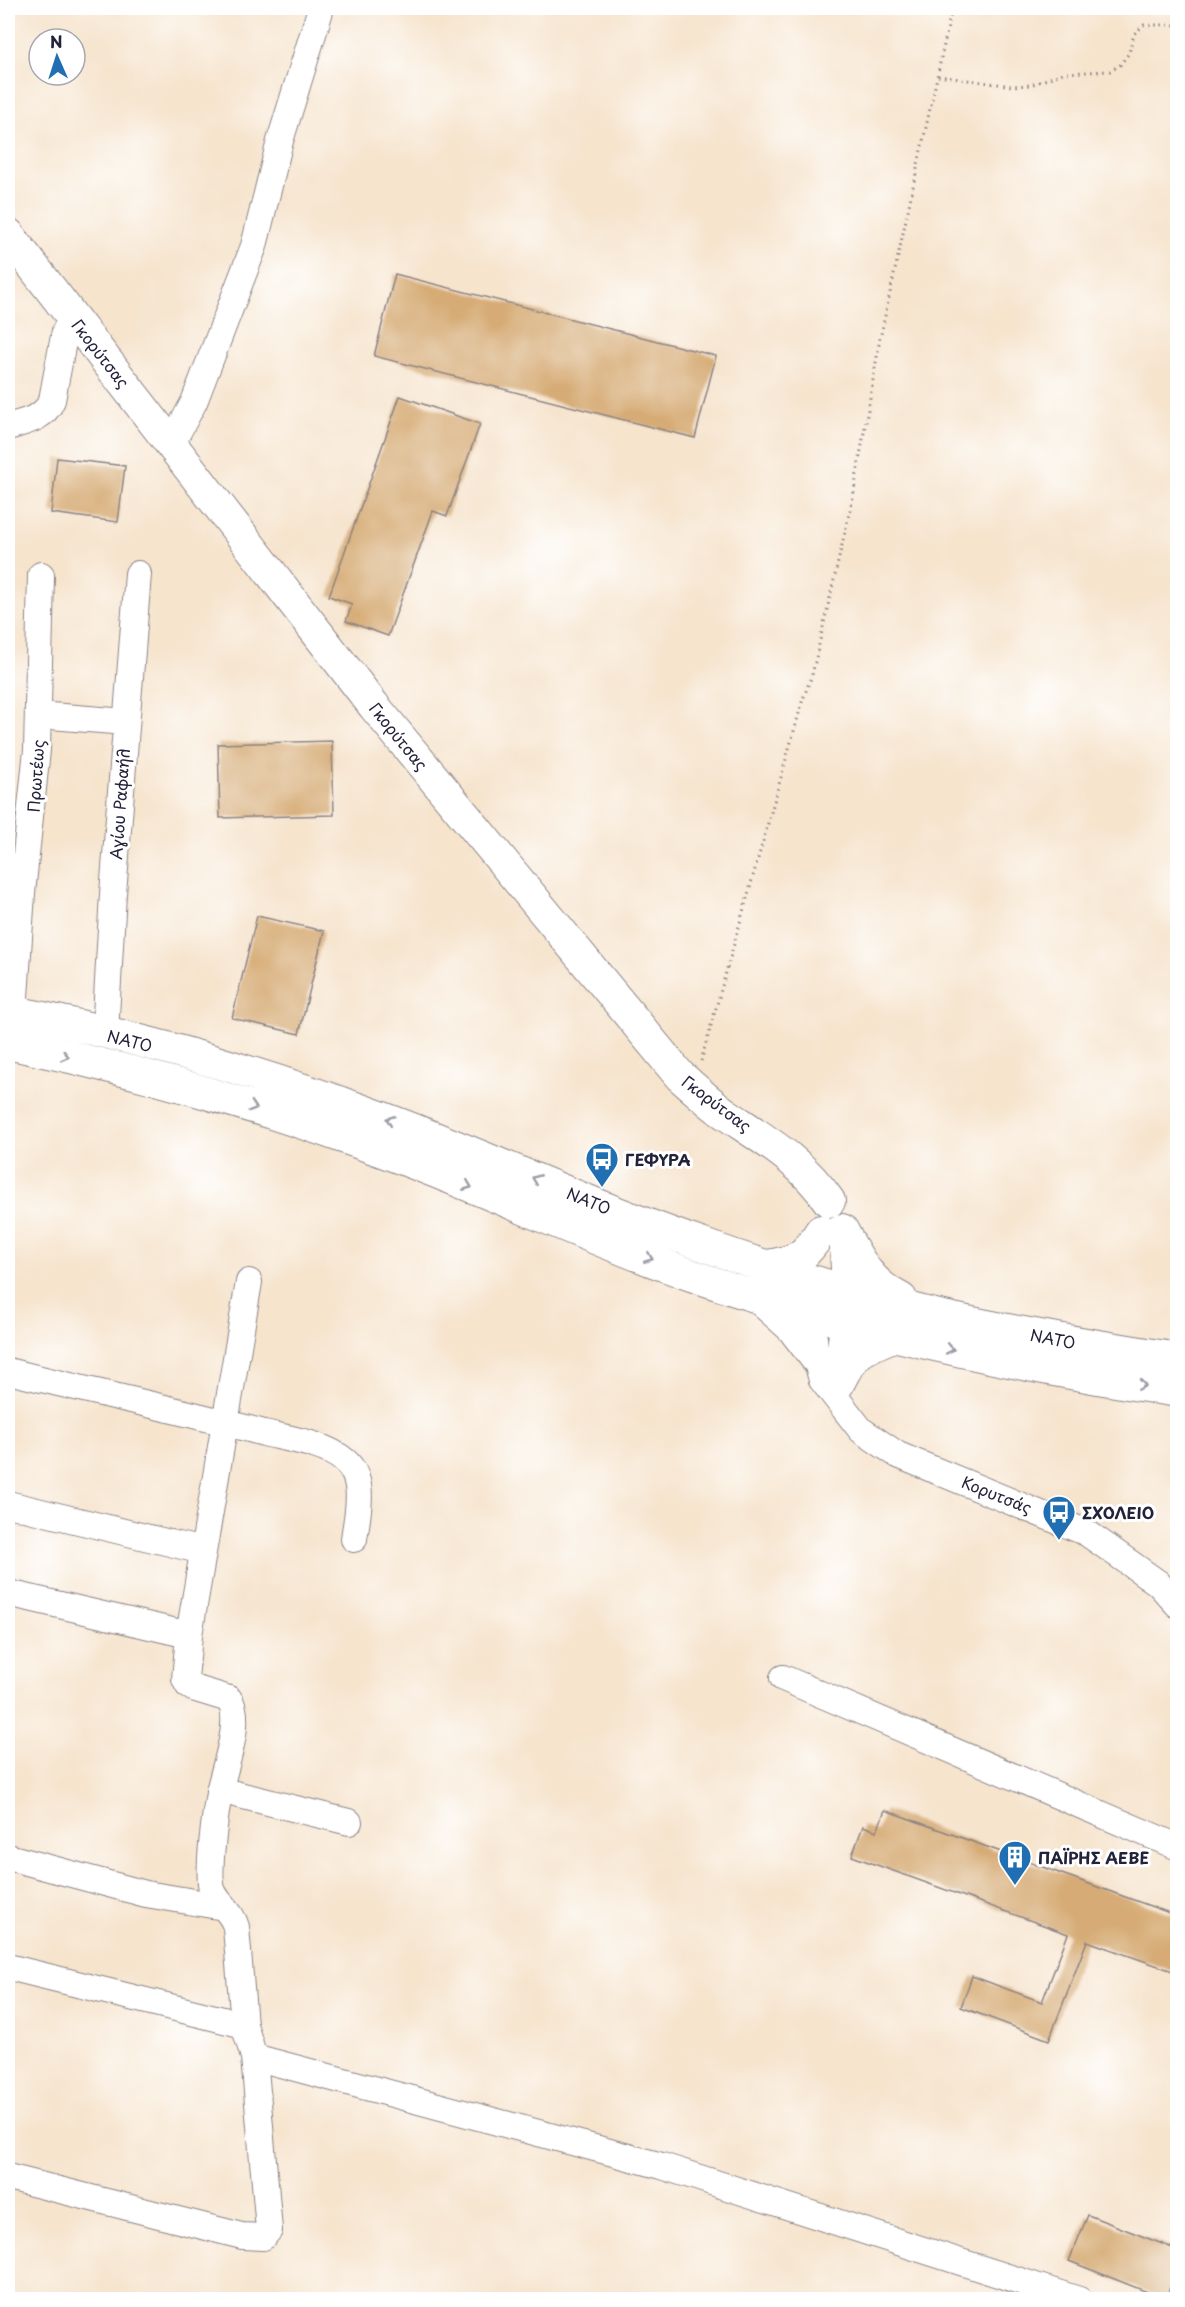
<svg xmlns="http://www.w3.org/2000/svg" width="1185" height="2307" viewBox="0 0 1185 2307" font-family="'Playpen Sans',sans-serif">
<style>
.building{fill:#d6ab74}
.lines{fill:none;stroke-linecap:round;stroke-linejoin:round}
.minor-casing{stroke:#8c8384;stroke-width:28}
.major-casing{stroke:#8c8384;stroke-width:34}
.path{stroke:#8c8384;stroke-width:3;stroke-dasharray:1.5 4.5;stroke-linecap:butt}
.minor{stroke:#fff;stroke-width:26}
.major{stroke:#fff;stroke-width:32}
.oneway{stroke:#9c9ca7}
.labels{text-anchor:middle;dominant-baseline:central;stroke-width:6;stroke-linejoin:round;paint-order:stroke}
.street-label{font-size:16px;fill:#22223b;stroke:#fff}
.poi-label{font-size:16px;font-weight:bold;fill:#22223b;stroke:#fff;text-anchor:start}
</style>
<rect width="100%" height="100%" fill="#fff"/>
<filter id="ink" filterUnits="userSpaceOnUse"><feTurbulence type="fractalNoise" baseFrequency=".0167" numOctaves="2"/><feDisplacementMap in="SourceGraphic" scale="12" xChannelSelector="R" yChannelSelector="G"/><feConvolveMatrix kernelMatrix="1 2 1 2 8 2 1 2 1" color-interpolation-filters="sRGB"/></filter>
<filter id="wash" filterUnits="userSpaceOnUse"><feTurbulence type="fractalNoise" baseFrequency=".008" numOctaves="4" result="noise"/><feDisplacementMap in="SourceGraphic" scale="24" xChannelSelector="R" yChannelSelector="G"/><feGaussianBlur stdDeviation="1.35" result="paint"/><feColorMatrix in="noise" values="0 0 0 0 0 0 0 0 0 0 0 0 0 0 0 0 0 1.4 0 .05"/><feComposite in="paint" operator="in"/></filter>
<g filter="url(#wash)">
<rect width="100%" height="100%" fill="#f6e4cd"/>
<g id="blocks">
<path class="building" d="M395,274l321,82 -21,82 -321,-82z
M400,396l80,28 -33,92 -14,-5 -45,125 -42,-15 6,-17 -23,-8z
M57,458l68,8 -7,56 -67,-9z
M332,741l2,74 -114,3 -2,-74z
M257,916l67,15 -25,103 -67,-16z
M885,1810l293,106v57l-91,-32 -38,99 -88,-33 11,-31 70,26 26,-68 -216,-78 11,-30 14,5z
M1088,2215l90,35v19l-13,30 -96,-38z"/>
</g>
</g>
<g filter="url(#ink)">
<use href="#blocks" fill-opacity="0" stroke="#8c8384" stroke-width="1.5"/>
<g class="lines">
<defs>
<path id="minor" d="M8,427c18,-6 36,-8 44,-27l13,-69 8,-14
M172,443l22,-41 60,-156 26,-105 41,-133
M38,715l88,7
M14,1012l8,-119 15,-143 4,-175
M105,1033l8,-139 25,-320
M814,1338l2,20 6,22 39,50 37,25 189,78 71,50 20,22
M8,1371c85,21 171,39 256,62 25,6 62,11 81,28 22,19 12,54 9,78
M838,1382l7,-92 -3,-60
M8,1504l195,47
M8,1593l181,42
M783,1678l395,169
M219,1790l130,32
M8,1857l138,37 78,13
M8,1967l236,58
M254,2057l408,109 417,134
M8,2177l234,59 21,1 6,-7 -15,-173 -10,-32 -8,-98c-4,-16 -19,-23 -24,-38 -5,-18 4,-81 8,-101 5,-23 23,-69 9,-89l-36,-11 -5,-3 -3,-6 4,-44 60,-353"/>
<path id="major" d="M8,234l366,472 306,370c14,12 28,25 43,36 41,28 77,47 106,89
M8,1011c126,24 251,61 372,106 109,40 215,91 326,129 75,26 152,51 229,69 80,18 162,31 243,44
M8,1043c124,26 246,61 366,105 108,39 211,90 320,128 157,55 319,90 484,115
M842,1230c17,31 27,53 59,69
M768,1266c30,-5 37,-9 53,-35
M765,1303l27,24 24,31
M838,1384c15,-32 23,-35 55,-48"/>
</defs>
<use href="#minor" class="minor-casing"/>
<use href="#major" class="major-casing"/>
<path class="path" d="M938,76l74,10 19,-1 32,-12 47,-2 10,-6 9,-12 5,-19 10,-9h34
M701,1061l102,-362 9,-24 41,-178 27,-158 72,-331"/>
<use href="#minor" class="minor"/>
<use href="#major" class="major"/>
</g>
<defs><path id="oneway-chevron" d="M-2-3.5L2.5 0L-2 3.5" fill="none" stroke-width="1.6" stroke-linecap="round" stroke-linejoin="round" transform="scale(1.5)"/></defs>
<g class="oneway">
<use href="#oneway-chevron" transform="translate(65 1056) rotate(13)"/>
<use href="#oneway-chevron" transform="translate(253 1107) rotate(18)"/>
<use href="#oneway-chevron" transform="translate(390 1120) rotate(-159)"/>
<use href="#oneway-chevron" transform="translate(536 1179) rotate(-158)"/>
<use href="#oneway-chevron" transform="translate(468 1186) rotate(22)"/>
<use href="#oneway-chevron" transform="translate(649 1258) rotate(22)"/>
<use href="#oneway-chevron" transform="translate(950 1349) rotate(11)"/>
<use href="#oneway-chevron" transform="translate(1142 1385) rotate(9)"/>
</g>
</g>
<defs>
<symbol id="bus-pin" viewBox="-11 -11 22 30"><path d="M0 17L-7.5 6A9.5 9.5 0 1 1 7.5 6Z" fill="#1f6fb2" stroke="#fff"/><path d="M-5-6H5V4H4V6H2V4H-2V6H-4V4H-5ZM-3.5-4V0h7V-4ZM-3.5 1.2v1.5H-2V1.2ZM2 1.2v1.5H3.5V1.2Z" fill="#fff"/></symbol>
<symbol id="building-pin" viewBox="-11 -11 22 30"><path d="M0 17L-7.5 6A9.5 9.5 0 1 1 7.5 6Z" fill="#1f6fb2" stroke="#fff"/><path d="M-4-6H4V6H1V3H-1V6H-4ZM-2.5-4.3h1.7v1.8h-1.7ZM.8-4.3h1.7v1.8H.8ZM-2.5-1h1.7V.8h-1.7ZM.8-1h1.7V.8H.8Z" fill="#fff"/></symbol>
</defs>
<g fill-rule="evenodd">
<use href="#bus-pin" x="583" y="1140" width="38" height="52"/>
<use href="#bus-pin" x="1040" y="1493" width="38" height="52"/>
<use href="#building-pin" x="996" y="1838" width="38" height="52"/>
</g>
<g class="labels">
<g class="street-label">
<text transform="translate(101 353) rotate(52)">Γκορύτσας</text>
<text transform="translate(399 736) rotate(51)">Γκορύτσας</text>
<text transform="translate(35 776) rotate(-86)">Πρωτέως</text>
<text transform="translate(119 804) rotate(-86)">Αγίου Ραφαήλ</text>
<text transform="translate(130 1040) rotate(14)">ΝΑΤΟ</text>
<text transform="translate(717 1103) rotate(37)">Γκορύτσας</text>
<text transform="translate(589 1200) rotate(22)">ΝΑΤΟ</text>
<text transform="translate(1053 1338) rotate(11)">ΝΑΤΟ</text>
<text transform="translate(997 1494) rotate(22)">Κορυτσάς</text>
</g>
<g class="poi-label">
<text x="625" y="1159">ΓΕΦΥΡΑ</text>
<text x="1082" y="1512">ΣΧΟΛΕΙΟ</text>
<text x="1038" y="1857">ΠΑΪΡΗΣ ΑΕΒΕ</text>
</g>
</g>
<rect width="1185" height="2307" fill="none" stroke="#fff" stroke-width="30"/>
<g transform="translate(57 57) rotate(357)"><circle r="28" fill="#ffffff" stroke="#a7a7b1" stroke-width="1.5"/>
<path d="M0-4.5L10 22L0 15L-10 22Z" fill="#1f6fb2"/>
<text y="-9" font-size="16" font-weight="bold" text-anchor="middle" fill="#22223b">N</text>
</g>
</svg>
